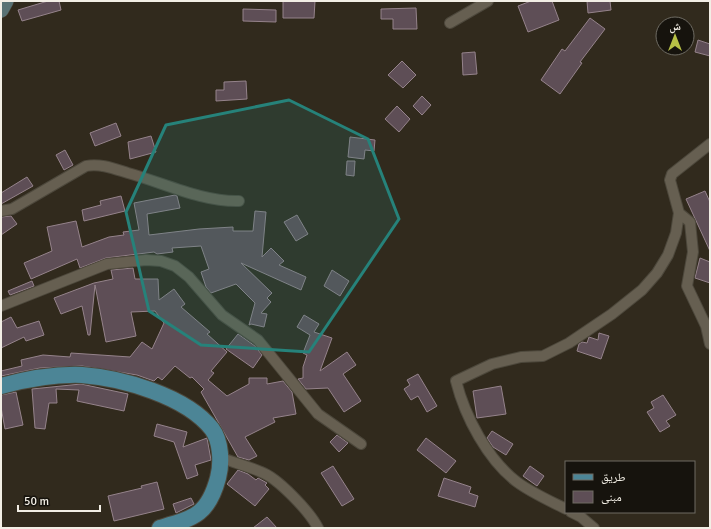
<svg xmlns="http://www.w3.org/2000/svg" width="711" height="529" viewBox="0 0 711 529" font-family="Signika,'Noto Naskh Arabic',sans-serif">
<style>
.building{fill:#5e4e56;stroke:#95838b}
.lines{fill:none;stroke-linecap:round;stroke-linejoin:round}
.street-casing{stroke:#4d483c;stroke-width:12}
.secondary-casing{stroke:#4d483c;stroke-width:16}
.primary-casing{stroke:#4d483c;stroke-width:18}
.street{stroke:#665f51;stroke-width:10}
.secondary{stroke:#597274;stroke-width:15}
.primary{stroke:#4c8596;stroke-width:16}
.marked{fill:#26827a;fill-opacity:0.2;stroke:#26827a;stroke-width:3;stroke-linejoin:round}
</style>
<rect width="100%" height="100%" fill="#312a1d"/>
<path class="building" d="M48,1h11l2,9 -39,11 -4,-11z
M283,1h32l-1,17h-31z
M531,1h21l7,19 -31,12 -10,-26z
M587,1h23l1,9 -23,3z
M416,8l1,21h-24v-10h-12v-10z
M243,9l33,1v12l-33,-1z
M590,18l15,11 -25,33 2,1 -22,31 -19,-14 21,-31 3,2z
M698,40l12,4v12l-15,-4z
M475,52l2,22 -14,1 -1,-22z
M402,61l14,14 -13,13 -15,-13z
M246,81l1,18 -31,2v-11h8v-8z
M422,96l9,9 -9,10 -9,-9z
M397,106l13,13 -11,13 -14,-13z
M116,123l5,13 -26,10 -5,-13z
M151,136l5,16 -26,7 -2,-17z
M350,137l25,3 -1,11 -9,-1 -1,9 -16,-2z
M65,150l8,15 -9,5 -8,-15z
M347,161h8l-1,15 -8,-1z
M27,177l6,9 -32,18v-11z
M705,191l5,11v49l-24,-52z
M175,195l2,1 3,12 -33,6 2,21 50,-6 34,-2v4h20l2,-20 11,1 -4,45 9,-9 13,13 -5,4 27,12 -5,13 -60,-27 31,30 -5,5 4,4 -10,11 6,1 -3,13 -13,-3 -2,1 6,-22 -19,-19 -25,9 -5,-6 -5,-15 8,-3 -8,-23 -29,2 1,4 -16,2 -3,-2 -48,6 -26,10 -3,-9 -46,20 -7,-16 28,-12 -5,-24 29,-6 6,26 27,-10 15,-2 -1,-3 16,-2 -5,-27z
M121,196l4,15 -41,10 -2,-11 19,-5 -1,-4z
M297,215l11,19 -12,7 -12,-19z
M11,216l6,8 -16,11v-18z
M700,258l10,4v21l-15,-5z
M133,268l2,11h23l1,21 15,-11 11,15 -4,3 29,25 -3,2 20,18 -16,19 3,2 -6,7 19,16 22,-12v-6h18v6l16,-3 9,11 4,22 -23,4 2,4 -30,15 12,19 -8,4 -11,-3 -37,-65 3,-3 -12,-12 -2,1 -15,-12 -13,14 -4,-3 -4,4 -17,-6 -55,-9 -42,2 -39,8v-5l21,-5 -1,-6 22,-5 27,2 1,-4 59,4 12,-15 10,7 12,-26 -9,-12 -24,1 5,24 -30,6 -11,-57 -5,50h-2l-6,-29 -21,8 -7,-16 40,-15 19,-4 -2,-9z
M332,270l17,11 -9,15 -16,-10z
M32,281l2,5 -24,9 -2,-4z
M304,315l15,9 -5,8 18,6 -12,33 27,-19 9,13 -13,9 18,27 -17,11 -16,-24 -22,1 -8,-10 5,-1v-11l4,-12 -4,-2 7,-18 -13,-8z
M11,317l6,11 22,-7 5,14 -18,6 -2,-4 -23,11v-26z
M599,333l10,3 -8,23 -24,-8 2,-7 3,-2 5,1 2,-6 9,3z
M238,334l17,12 7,9 -9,13 -27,-19z
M418,374l19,32 -10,6 -9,-16 -7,4 -7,-11 6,-4 -3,-5z
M81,384l47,10 -4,17 -47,-10 2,-11 -23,-1 1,14h-8l-4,26 -10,-1 -3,-39z
M501,386l5,28 -29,4 -4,-27z
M16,392l7,33 -18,4 -4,-22v-12z
M663,395l13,20 -10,6 4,5 -10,6 -13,-20 7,-4 -3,-6z
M157,424l30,8 -4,15 24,-9 4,22 -16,5 3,10 -11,4 -13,-37 -20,-6z
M492,431l21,13 -7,11 -13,-8 -6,-9z
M337,435l11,8 -9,9 -9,-10z
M426,438l30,23 -10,12 -29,-23z
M333,466l21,33 -12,7 -21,-33z
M530,466l14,10 -7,10 -14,-10z
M238,470l10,4 8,6 2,-2 9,5 -2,2 4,4 -14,17 -28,-22z
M444,478l27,9 -2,6 9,3 -3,11 -37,-11z
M157,482l7,27 -50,12 -6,-25 34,-8 -1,-2z
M191,498l3,6 -18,9 -3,-9z
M267,517l10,11h-24z"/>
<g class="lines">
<defs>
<path id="street" d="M450,23l38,-22
M1,211l11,-2 74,-43c14,-3 29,3 42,7 36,10 74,29 111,28
M679,213l11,9 3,30 -6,34 19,40 4,18
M1,306l106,-42 39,-4 15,1 14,5 14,11 33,38 36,25 60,74 43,30
M220,457c14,6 28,9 41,15 17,6 49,40 57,56
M566,509c-16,-8 -34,-16 -49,-27 -29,-22 -52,-65 -61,-101l36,-17 29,-7 22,-1 26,-13 43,-29 30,-24 15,-17 11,-18 8,-22 3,-20 -9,-33 2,-6 38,-30
M571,512l10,5 13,11"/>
<path id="secondary" d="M1,10l5,-9"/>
<path id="primary" d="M1,386c26,-7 54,-12 81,-11 40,3 104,21 130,54 9,12 10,34 6,49 -10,37 -24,40 -58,50"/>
</defs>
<use href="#street" class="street-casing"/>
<use href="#secondary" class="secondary-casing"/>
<use href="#primary" class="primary-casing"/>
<use href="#street" class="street"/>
<use href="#secondary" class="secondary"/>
<use href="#primary" class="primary"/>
</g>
<path class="marked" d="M289,100l79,39 31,80 -90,133 -108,-7 -52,-34 -23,-99 40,-87z"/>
<rect width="711" height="529" fill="none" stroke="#f2eee5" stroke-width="4"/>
<rect x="565" y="461" width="130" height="52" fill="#16130d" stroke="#6e6b63"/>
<rect x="573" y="474" width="20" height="6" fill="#4c8596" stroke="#6e6b63"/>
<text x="601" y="481" font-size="12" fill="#f2eee5">طريق</text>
<rect x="573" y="491" width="20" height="12" fill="#5e4e56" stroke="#6e6b63"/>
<text x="601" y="501" font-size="12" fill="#f2eee5">مبنى</text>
<g transform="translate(675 36)"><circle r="19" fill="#16130d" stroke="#6e6b63"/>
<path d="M0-3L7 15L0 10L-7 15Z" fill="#b8c146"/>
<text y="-6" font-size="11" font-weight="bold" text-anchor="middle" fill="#f2eee5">ش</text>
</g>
<path d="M18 505v6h82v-6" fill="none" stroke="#f2eee5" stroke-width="2"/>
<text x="24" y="505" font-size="12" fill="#f2eee5" stroke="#16130d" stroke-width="3" paint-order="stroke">50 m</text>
</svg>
